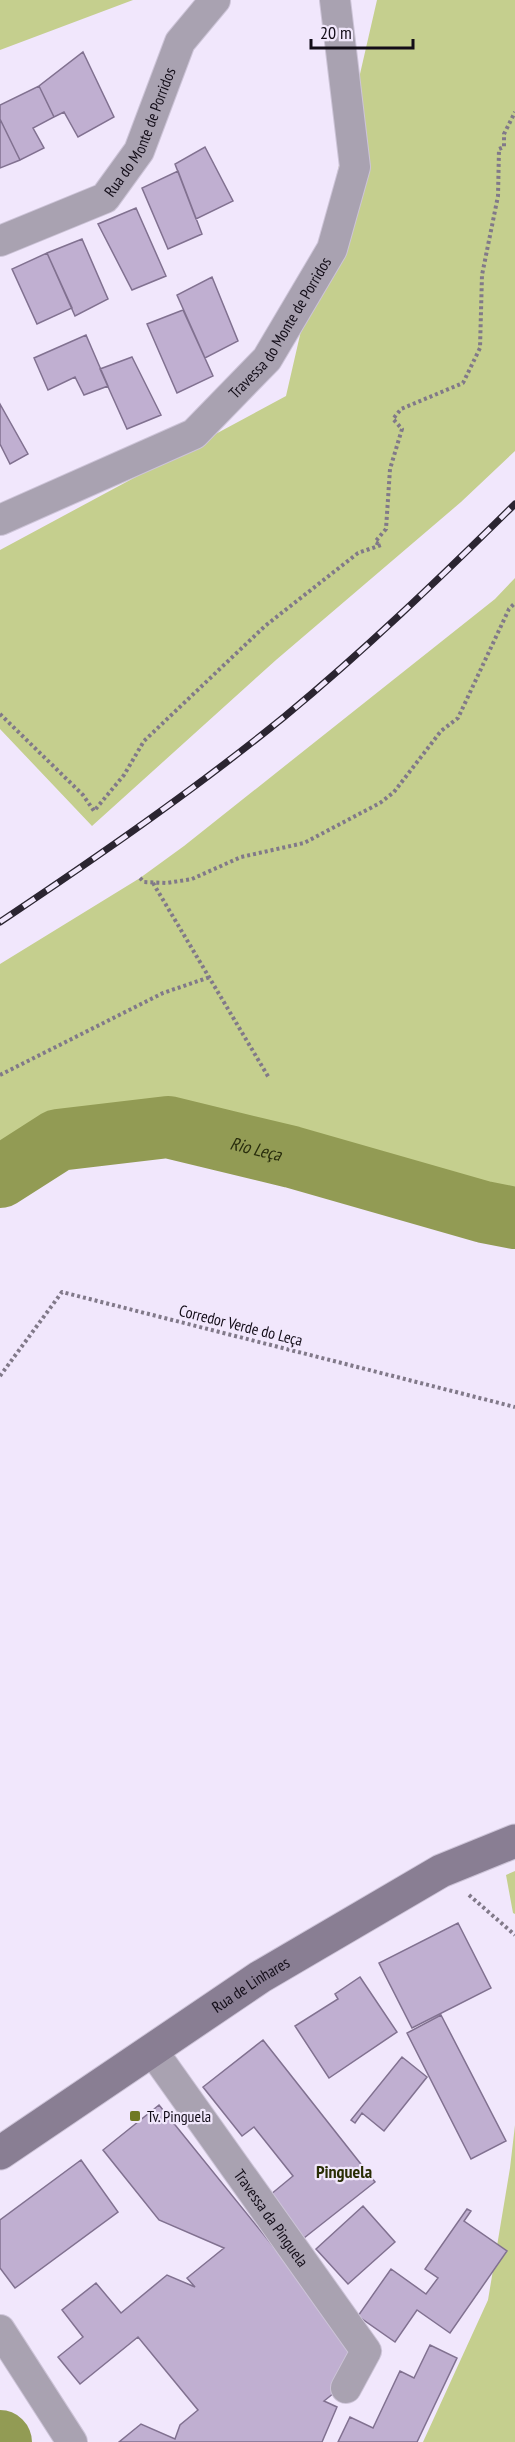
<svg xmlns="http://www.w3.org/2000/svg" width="515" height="2442" viewBox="0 0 515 2442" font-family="'PT Sans Narrow',sans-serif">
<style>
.green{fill:#c5cf8e}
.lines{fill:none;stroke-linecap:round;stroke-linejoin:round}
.river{stroke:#929b54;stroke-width:62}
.building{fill:#c0afd1;stroke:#817190;stroke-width:1.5}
.minor-casing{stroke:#cdc4d8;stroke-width:32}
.secondary-casing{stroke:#cdc4d8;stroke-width:35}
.path{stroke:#817989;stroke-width:4;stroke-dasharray:3 3;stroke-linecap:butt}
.minor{stroke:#a9a2b1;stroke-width:30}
.secondary{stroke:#897e93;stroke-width:33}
.rail-casing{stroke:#2b2531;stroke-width:7}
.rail{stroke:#f1e7fc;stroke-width:4.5;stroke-dasharray:14;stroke-linecap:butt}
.poi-dot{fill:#707924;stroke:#f1e7fc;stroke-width:2}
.labels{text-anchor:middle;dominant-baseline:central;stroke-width:4.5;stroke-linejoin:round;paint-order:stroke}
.street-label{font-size:16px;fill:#130d18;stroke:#f1e7fc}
.poi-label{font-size:16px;fill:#130d18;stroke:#f1e7fc;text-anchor:start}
.water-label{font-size:18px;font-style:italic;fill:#292d0d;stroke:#f1e7fc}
.neighbourhood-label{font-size:18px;font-weight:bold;fill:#292d04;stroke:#f1e7fc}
</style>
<rect width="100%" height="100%" fill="#f1e7fc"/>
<path class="green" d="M0,0h133l-133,50z
M377,0h138v451l-54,51 -185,158 -184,166 -92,-97v-179l286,-154z
M515,578v661l-23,-52 -270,-76 -106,-8 -116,44v-183l140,-86 44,-32 311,-247z
M515,1871v43l-2,-1 -7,-38z
M515,2125v317h-92l65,-142 22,-132z"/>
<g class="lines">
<g class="river">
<path id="s1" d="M0,1177l58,-37 110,-13 124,30 192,55 31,6"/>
<path d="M0,2441l1,1"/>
</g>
</g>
<path class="building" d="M83,52l31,65 -36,20 -14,-25 -10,5 -15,-31z
M39,86l15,31 -21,11 11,20 -24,12 -20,-41v-14z
M0,119l20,41 -20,8z
M205,147l28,54 -37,18 -21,-55z
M178,171l24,63 -34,15 -26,-61z
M136,208l30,68 -34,14 -34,-66z
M82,239l26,60 -33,17 -28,-63z
M47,253l25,55 -35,16 -25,-55z
M212,277l26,64 -33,17 -28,-63z
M183,310l30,66 -36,17 -30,-69z
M86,335l22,51 -24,9 -9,-18 -27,13 -14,-32z
M132,357l29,58 -34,14 -27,-60z
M0,404l28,50 -18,10 -10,-20z
M458,1923l33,65 -79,40 -33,-65z
M360,1977l37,55 -68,46 -34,-52 43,-27 -3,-5z
M441,2015l65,126 -35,18 -64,-126z
M263,2040l112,142 -71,56 -34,-43 23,-19 -39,-49 -12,9 -39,-49z
M402,2057l25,20 -43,54 -22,-18 -7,10 -4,-3z
M159,2105l210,260 -45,36 13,6 -15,35h-203l22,-18 34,15 5,-14 18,-15 -60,-73 -58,47 -22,-27 25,-20 -21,-27 34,-27 25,30 46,-38 28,12 -8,-9 37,-30 -65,-28 -56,-70z
M81,2160l37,52 -103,76 -15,-20v-48z
M363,2206l32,36 -47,42 -32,-35z
M467,2209l4,2 -7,10 43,30 -57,82 -33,-23 -22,32 -37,-26 33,-47 35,25 12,-16 -13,-9z
M430,2345l27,13 -40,84h-79l12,-25 23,11 27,-57 14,7z"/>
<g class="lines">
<defs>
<g id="minor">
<path id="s2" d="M0,241l105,-43 34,-47 41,-109 35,-42"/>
<path id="s3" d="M0,520l194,-86 73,-75 65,-110 23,-82 -20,-167"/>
<path id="s4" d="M152,2050l214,301 -20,37"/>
<path d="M0,2330l72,112"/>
</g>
<g id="secondary">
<path id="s5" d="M0,2153l260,-176 181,-106 74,-30"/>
</g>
</defs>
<use href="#minor" class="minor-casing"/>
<use href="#secondary" class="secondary-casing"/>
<path class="path" d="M0,714l83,81 11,16 30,-36 20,-34 121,-115 93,-73 23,-8 -6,-3 11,-13 4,-60 12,-40 -9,-10 8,-10 62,-26 17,-35 2,-73 16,-79 1,-47 5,-2v-13l11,-22
M140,878l4,4 23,1 25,-4 49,-22 63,-14 76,-40 14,-11 47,-61 17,-13 51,-109 6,-6
M153,883l116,195
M0,1075l163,-82 47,-16
M0,1376l62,-84 453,115
M469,1895l46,40"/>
<use href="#minor" class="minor"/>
<use href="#secondary" class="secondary"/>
<defs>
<path id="rail" d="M0,922c97,-65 193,-131 284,-205 81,-67 156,-139 231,-213"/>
</defs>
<use href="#rail" class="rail-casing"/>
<use href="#rail" class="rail"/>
</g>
<rect class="poi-dot" x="129" y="2110" width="12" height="12" rx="3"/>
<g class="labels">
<g class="street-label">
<text stroke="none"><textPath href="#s2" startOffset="189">Rua do Monte de Porridos</textPath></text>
<text stroke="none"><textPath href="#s3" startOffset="350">Travessa do Monte de Porridos</textPath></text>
<text transform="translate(241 1325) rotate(14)">Corredor Verde do Leça</text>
<text stroke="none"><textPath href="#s5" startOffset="302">Rua de Linhares</textPath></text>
<text stroke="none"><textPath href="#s4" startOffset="206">Travessa da Pinguela</textPath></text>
</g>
<g class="poi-label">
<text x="147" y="2116">Tv. Pinguela</text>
</g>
<g class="water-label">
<text stroke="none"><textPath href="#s1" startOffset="270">Rio Leça</textPath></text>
</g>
<g class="neighbourhood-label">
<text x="344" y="2171">Pinguela</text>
</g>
</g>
<path d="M311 39v9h102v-9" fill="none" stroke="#130d18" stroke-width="3"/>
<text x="320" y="39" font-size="18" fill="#130d18" stroke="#f1e7fc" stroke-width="4.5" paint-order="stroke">20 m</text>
</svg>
